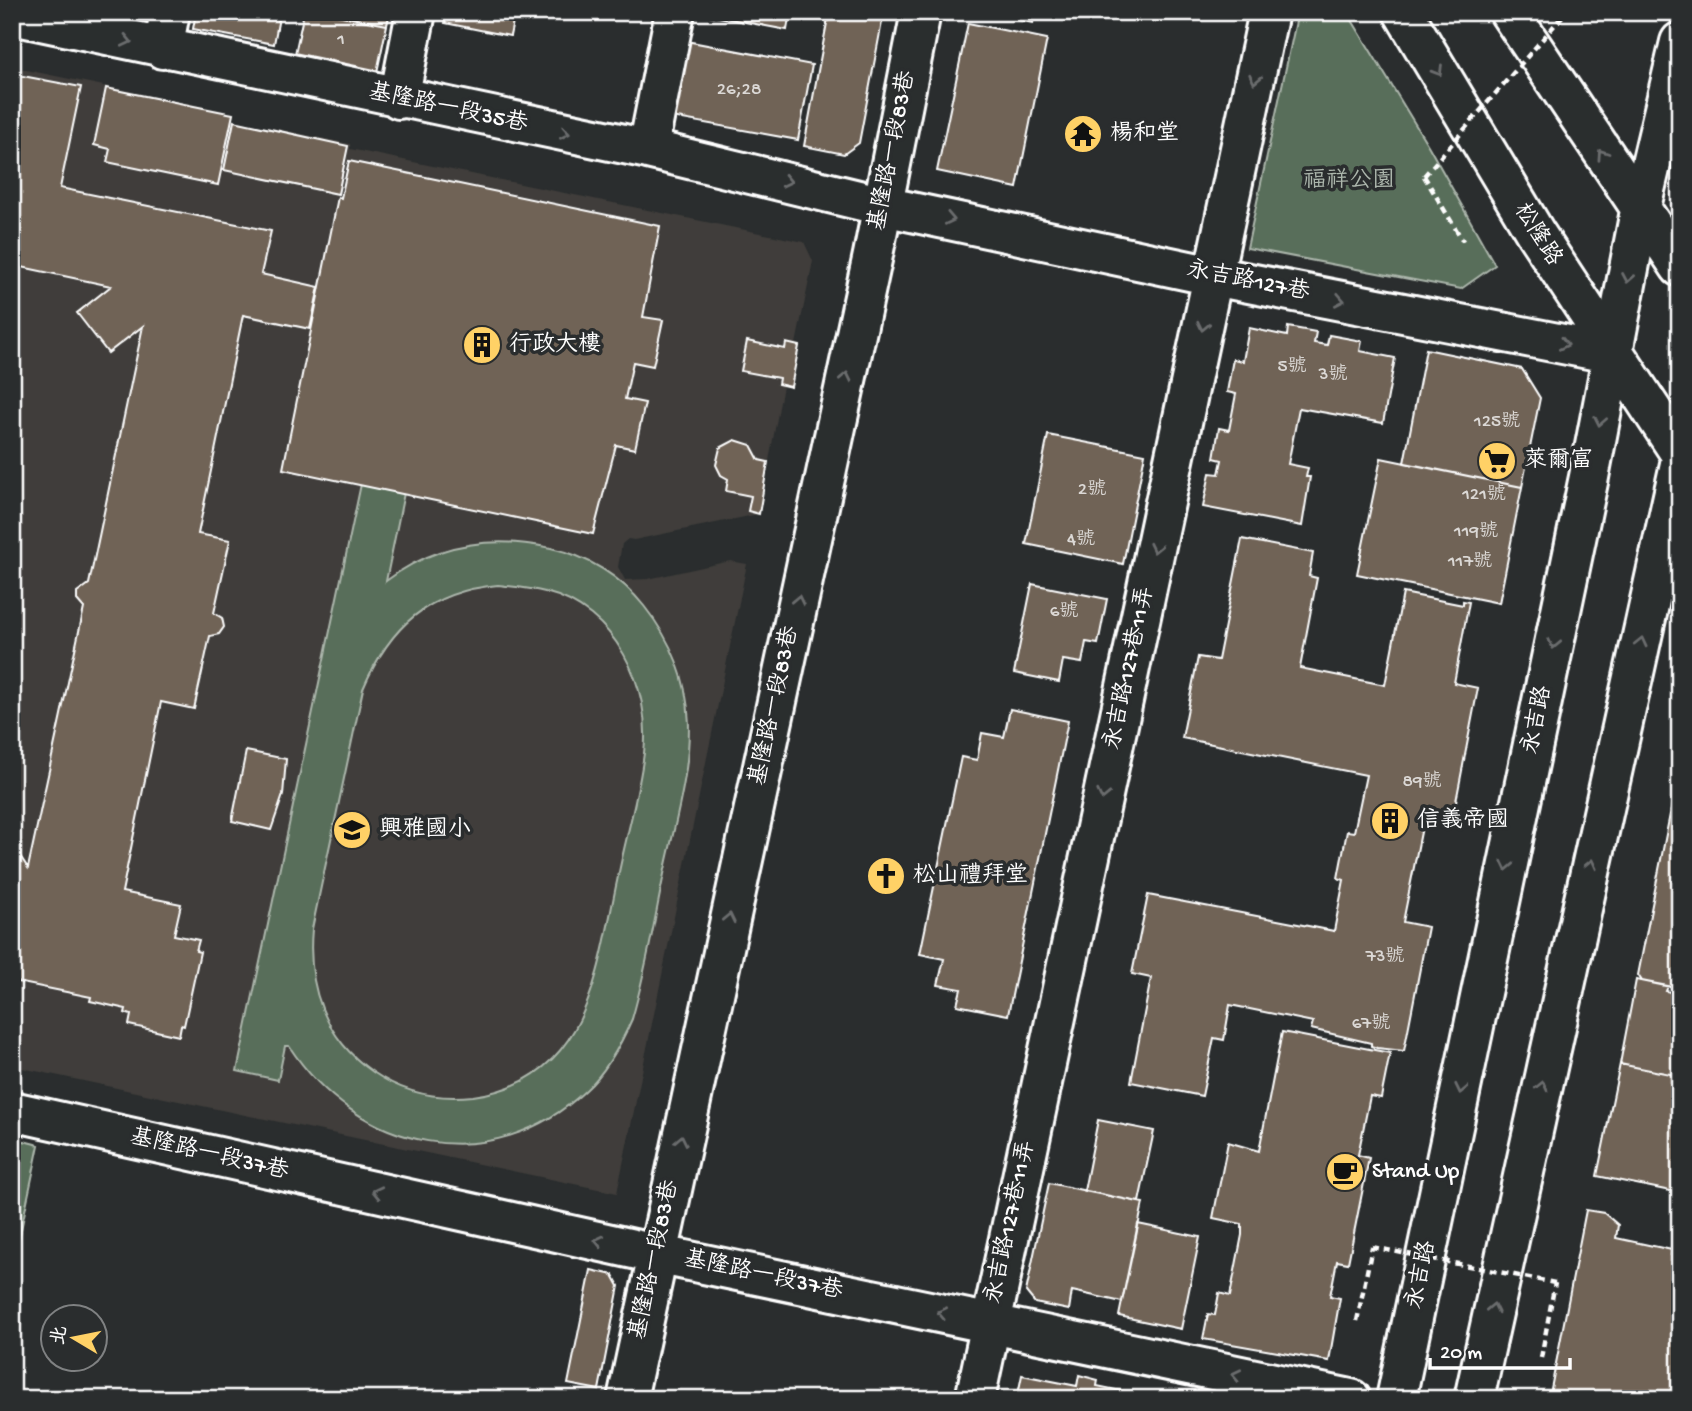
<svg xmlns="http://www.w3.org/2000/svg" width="1692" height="1411" viewBox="0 0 1692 1411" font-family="'Gochi Hand','LXGW WenKai TC',sans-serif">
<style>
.built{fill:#3f3d3a}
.green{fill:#596e5a;stroke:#acb6ac;stroke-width:2;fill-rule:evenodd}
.building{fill:#706357;stroke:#fff;stroke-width:2}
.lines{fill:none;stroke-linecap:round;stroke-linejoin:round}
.minor-casing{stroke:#fff;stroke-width:44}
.path{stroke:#fff;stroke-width:4.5;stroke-dasharray:7 5;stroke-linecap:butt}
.minor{stroke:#2a2d2e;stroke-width:38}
.path-bridge{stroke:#fff;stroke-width:4.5;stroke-dasharray:7 5;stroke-linecap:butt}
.oneway{stroke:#6a6c6d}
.labels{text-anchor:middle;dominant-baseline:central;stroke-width:7;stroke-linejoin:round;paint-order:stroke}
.number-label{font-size:19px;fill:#dbd8d5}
.street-label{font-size:23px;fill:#fff;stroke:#2a2d2e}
.poi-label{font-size:23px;fill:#fff;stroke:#2a2d2e;text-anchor:start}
.park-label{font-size:23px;fill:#acb6ac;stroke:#2a2d2e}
</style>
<rect width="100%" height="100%" fill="#2a2d2e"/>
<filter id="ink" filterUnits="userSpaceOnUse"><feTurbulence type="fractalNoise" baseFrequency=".0143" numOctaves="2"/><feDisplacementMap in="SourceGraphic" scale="14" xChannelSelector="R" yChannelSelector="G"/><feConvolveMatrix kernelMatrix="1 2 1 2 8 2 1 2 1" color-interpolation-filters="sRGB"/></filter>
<g filter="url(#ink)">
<path class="built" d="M12,67l222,46 -1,7 117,24v5l454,93 9,19 -17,83 3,2 -8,41 -8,-1 -24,128 -125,26 -6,-1 -6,5 -4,23 7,13 23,-1 82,-18 17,3 -130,629 -605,-127z"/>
<path class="green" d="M1298,12h49l82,135 66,118 -34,24 -214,-41z
M361,484l43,9 -18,88c50,-38 105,-46 165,-33 37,8 70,29 93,58 71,89 42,167 20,268 -10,48 -18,97 -32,145 -11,25 -25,52 -46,71 -94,90 -229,61 -297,-44h-4l-7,34 -41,-9zM498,585c16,2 32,3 47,7 70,17 107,95 99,161 -5,40 -17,80 -25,119 -21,94 -27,208 -146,224 -36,4 -71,-4 -100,-24 -49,-34 -66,-86 -61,-143l51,-240c27,-63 66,-98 135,-104z
M12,1138l27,7 -27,127z"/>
<path class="building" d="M196,12h84l-6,32 -81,-15z
M304,12h18l65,13 -10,47 -82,-18z
M322,12h68l-3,13z
M447,12h68l-5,24 -65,-13z
M693,12h97l-3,18z
M829,12l54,5 -24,126 -15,11 -40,-8z
M981,12h54l-2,11z
M968,23l79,16 -30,149 -80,-17z
M681,40l131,25 -14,75 -132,-24z
M12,74l69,13 -21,101 211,43 -10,43 58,13 -9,42 -67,-14 -45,219 32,6 -16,73 8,5 2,9 -5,7 -9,2 -16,73 -33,-7 -39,190 59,12 -7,31 25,5 -3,11 4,1 -16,74 -3,-1 -2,11 -50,-11 2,-10 -6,-2 1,-4 -36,-8 1,-4 -79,-16v-74l7,2 2,-9 -9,-7v-49l16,24 56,-260 -7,-8v-7l12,-9 54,-258 -35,27 -31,-40 34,-27 -99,-21z
M106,88l127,26 -15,71 -111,-23 3,-13 -16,-4z
M234,121l114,25 -10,48 -114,-24z
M349,161l311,65 -17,91 20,3 -10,46 -20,-4 -8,37 20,4 -10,46 -19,-4 -23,89 -310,-65 55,-272 3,1z
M1288,327l28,5 -2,11 13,2 2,-10 33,6 -2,10 35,7 -12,65 -84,-15 -11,56 20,4 -2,9h4l-8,49 -99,-19 7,-34 9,1 3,-14 -8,-2 5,-30 10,2 7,-36 -9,-2 6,-33 10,2 6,-33 38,8z
M747,341l38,8 1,-6 13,3 -8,41 -13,-3 1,-6 -38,-7z
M1426,349l96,20 18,29 -18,89 -118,-24z
M1048,435l97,19 -22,110 -97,-20z
M735,440l16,5 8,15 9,2 -9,52 -11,-3 3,-15 -25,-5 2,-12 -7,-4 -5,-10 4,-17z
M1381,458l141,29 -23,116 -142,-29z
M1242,539l71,14 -4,23 8,2 -17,90 85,17 18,-92 60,12v-4l6,1 -15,81 24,5 -25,129 -28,-5 -22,110 25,5 -24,124 -27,-3 -6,-2v-3l-60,-14 2,-7 -83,-17 -6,35 -10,-2 -12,58 -71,-14 20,-104 -19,-4 16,-79 186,36 10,-51 -6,-2 9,-47 7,1 12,-57 -184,-37 16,-81 20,3z
M1032,584l75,15 -9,45 -12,-2 -4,21 -19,-3 -4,22 -45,-9z
M1010,709l58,12 -60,294 -51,-10 4,-16 -23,-4 6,-26 -24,-5 41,-197 16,3 5,-27 22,4z
M246,751l40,8 -3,36 -12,35 -39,-9z
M1680,764v225l-38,-8 -4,-6z
M1636,980l32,6 -2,5 14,3v82l-60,-12z
M1282,1032l108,21 -9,45 -11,-2 -12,59 11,3 -21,105 -11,-2 -7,35 10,2 -11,63 -126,-22 5,-25 7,1 4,-22 11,3 12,-61v-11l-29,-6 15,-76 31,9z
M1620,1064l60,12v117l-83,-17z
M1098,1120l56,11 -15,71 -55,-11z
M1049,1183l94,20 -21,99 -50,-11 -3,19 -34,-7 -9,-11z
M1586,1210l18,3 14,12 -2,13 56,12 -1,5 9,2v142h-131z
M1138,1224l62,13 -19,92 -62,-13z
M591,1270l22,5 6,11 -20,104 -31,-6z
M1022,1375l55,11 2,-11 19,5 -1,6 63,13h-143z"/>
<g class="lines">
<defs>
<path id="minor" d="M1403,12l133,222 144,219
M1509,12l171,255
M12,15l636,134 235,57 330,70 401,78
M163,49l7,-37
M399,99l17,-87
M648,149l27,-137
M12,1111l644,143 695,145
M627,1399l246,-1144 48,-243
M975,1399l294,-1387
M1396,1399l193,-922 51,-266 40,-169
M1474,1399l206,-935"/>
</defs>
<use href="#minor" class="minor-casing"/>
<path class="path" d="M1598,12h1
M1424,176l39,65
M1357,1321l15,-74
M1541,1358l14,-75"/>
<use href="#minor" class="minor"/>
<path class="path-bridge" d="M1424,176l142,-164
M1372,1247l183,36"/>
</g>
<defs><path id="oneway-chevron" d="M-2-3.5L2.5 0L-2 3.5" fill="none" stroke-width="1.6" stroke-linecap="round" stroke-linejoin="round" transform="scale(1.75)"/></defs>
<g class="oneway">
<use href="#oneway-chevron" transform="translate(127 41) rotate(13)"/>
<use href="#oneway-chevron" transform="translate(1438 71) rotate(59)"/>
<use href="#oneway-chevron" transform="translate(1255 79) rotate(102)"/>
<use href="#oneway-chevron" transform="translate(565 133) rotate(11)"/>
<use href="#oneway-chevron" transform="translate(1602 154) rotate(-124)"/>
<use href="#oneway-chevron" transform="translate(787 181) rotate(13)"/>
<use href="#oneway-chevron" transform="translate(950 219) rotate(12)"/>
<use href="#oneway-chevron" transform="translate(1628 278) rotate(100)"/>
<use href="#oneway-chevron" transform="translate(1340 300) rotate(11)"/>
<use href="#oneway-chevron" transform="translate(1203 326) rotate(102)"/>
<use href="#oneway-chevron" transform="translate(1564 344) rotate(12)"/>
<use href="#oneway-chevron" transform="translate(846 377) rotate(-78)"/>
<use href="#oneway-chevron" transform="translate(1600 421) rotate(101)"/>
<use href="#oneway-chevron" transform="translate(1155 548) rotate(102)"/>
<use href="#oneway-chevron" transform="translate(798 600) rotate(-78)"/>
<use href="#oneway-chevron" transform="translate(1641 642) rotate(-77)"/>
<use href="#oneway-chevron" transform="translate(1554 644) rotate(102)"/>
<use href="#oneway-chevron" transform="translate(1103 795) rotate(102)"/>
<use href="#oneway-chevron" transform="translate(1591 864) rotate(-77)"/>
<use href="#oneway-chevron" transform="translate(1507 866) rotate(102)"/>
<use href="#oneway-chevron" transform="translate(729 918) rotate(-78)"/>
<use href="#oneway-chevron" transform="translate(1542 1086) rotate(-77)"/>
<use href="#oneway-chevron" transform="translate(1461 1089) rotate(102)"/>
<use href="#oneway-chevron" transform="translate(681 1140) rotate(-78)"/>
<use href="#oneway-chevron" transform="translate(377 1192) rotate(-167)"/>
<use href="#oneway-chevron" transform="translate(599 1241) rotate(-167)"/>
<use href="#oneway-chevron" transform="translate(1493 1308) rotate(-78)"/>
<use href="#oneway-chevron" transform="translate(942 1313) rotate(-168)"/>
<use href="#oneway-chevron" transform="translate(1236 1375) rotate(-168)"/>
</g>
</g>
<defs>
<symbol id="temple-disc" viewBox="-11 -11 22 22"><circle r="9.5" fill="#ffd166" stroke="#2a2d2e"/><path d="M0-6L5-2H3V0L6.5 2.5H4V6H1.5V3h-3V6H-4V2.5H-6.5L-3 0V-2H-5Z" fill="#111"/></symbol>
<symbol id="building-disc" viewBox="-11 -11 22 22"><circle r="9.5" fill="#ffd166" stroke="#2a2d2e"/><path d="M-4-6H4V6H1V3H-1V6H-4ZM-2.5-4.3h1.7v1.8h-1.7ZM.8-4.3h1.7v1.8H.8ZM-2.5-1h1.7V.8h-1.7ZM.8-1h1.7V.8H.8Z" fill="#111"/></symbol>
<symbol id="supermarket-disc" viewBox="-11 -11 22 22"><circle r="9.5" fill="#ffd166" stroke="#2a2d2e"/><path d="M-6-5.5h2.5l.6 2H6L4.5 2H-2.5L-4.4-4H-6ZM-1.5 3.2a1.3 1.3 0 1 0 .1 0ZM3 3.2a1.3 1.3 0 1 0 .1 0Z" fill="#111"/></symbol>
<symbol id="school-disc" viewBox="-11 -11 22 22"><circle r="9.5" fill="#ffd166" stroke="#2a2d2e"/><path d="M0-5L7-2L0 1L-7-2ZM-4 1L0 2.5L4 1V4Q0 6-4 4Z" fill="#111"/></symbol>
<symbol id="church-disc" viewBox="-11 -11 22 22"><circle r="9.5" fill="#ffd166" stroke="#2a2d2e"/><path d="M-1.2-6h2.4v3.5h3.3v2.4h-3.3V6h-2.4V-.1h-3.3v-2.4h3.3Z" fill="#111"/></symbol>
<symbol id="cafe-disc" viewBox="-11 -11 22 22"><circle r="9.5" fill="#ffd166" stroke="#2a2d2e"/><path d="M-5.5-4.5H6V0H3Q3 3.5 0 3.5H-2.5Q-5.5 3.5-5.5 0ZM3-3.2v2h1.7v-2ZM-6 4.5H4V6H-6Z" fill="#111"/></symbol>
</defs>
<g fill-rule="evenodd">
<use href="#temple-disc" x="1061" y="112" width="44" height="44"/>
<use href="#building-disc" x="460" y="323" width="44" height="44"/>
<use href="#supermarket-disc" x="1475" y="439" width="44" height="44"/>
<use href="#building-disc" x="1368" y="799" width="44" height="44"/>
<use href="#school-disc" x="330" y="808" width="44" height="44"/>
<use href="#church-disc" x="864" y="854" width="44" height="44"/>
<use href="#cafe-disc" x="1323" y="1150" width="44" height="44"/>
</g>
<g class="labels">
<g class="number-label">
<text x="341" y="40">1</text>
<text x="739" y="90">26;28</text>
<text x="1292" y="367">5號</text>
<text x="1333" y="375">3號</text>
<text x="1497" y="422">125號</text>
<text x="1092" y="490">2號</text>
<text x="1484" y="495">121號</text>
<text x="1476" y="532">119號</text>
<text x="1081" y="540">4號</text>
<text x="1470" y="562">117號</text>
<text x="1064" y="612">6號</text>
<text x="1422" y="782">89號</text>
<text x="1385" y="957">73號</text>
<text x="1371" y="1024">67號</text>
</g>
<g class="street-label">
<text transform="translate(448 109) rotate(12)">基隆路一段35巷</text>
<text transform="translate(893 151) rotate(-79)">基隆路一段83巷</text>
<text transform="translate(1537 235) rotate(58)">松隆路</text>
<text transform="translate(1248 282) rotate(11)">永吉路127巷</text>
<text transform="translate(1130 668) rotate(-78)">永吉路127巷11弄</text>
<text transform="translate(775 706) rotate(-78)">基隆路一段83巷</text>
<text transform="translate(1538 720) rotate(-78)">永吉路</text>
<text transform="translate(209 1155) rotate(13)">基隆路一段37巷</text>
<text transform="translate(1011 1222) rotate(-78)">永吉路127巷11弄</text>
<text transform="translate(655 1260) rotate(-78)">基隆路一段83巷</text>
<text transform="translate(1422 1275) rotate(-78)">永吉路</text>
<text transform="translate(763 1276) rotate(12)">基隆路一段37巷</text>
</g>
<g class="poi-label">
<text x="1110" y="134">楊和堂</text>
<text x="509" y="345">行政大樓</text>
<text x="1524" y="461">萊爾富</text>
<text x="1417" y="821">信義帝國</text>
<text x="379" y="830">興雅國小</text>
<text x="913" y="876">松山禮拜堂</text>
<text x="1372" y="1172">Stand Up</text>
</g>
<g class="park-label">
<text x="1349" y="181">福祥公園</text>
</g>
</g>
<rect width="1692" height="1411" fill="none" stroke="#2a2d2e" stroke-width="42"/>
<rect x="21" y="21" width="1650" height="1369" fill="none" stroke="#fff" stroke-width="2.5" filter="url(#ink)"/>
<g transform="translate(74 1338) rotate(280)"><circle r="33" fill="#2a2d2e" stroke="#7f8182" stroke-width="2"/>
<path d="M0-5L12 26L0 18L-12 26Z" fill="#ffd166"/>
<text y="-10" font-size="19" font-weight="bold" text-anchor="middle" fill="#ffffff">北</text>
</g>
<path d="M1430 1358v10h140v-10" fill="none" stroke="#ffffff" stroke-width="3.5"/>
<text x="1440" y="1358" font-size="21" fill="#ffffff" stroke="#2a2d2e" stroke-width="5" paint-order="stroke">20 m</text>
</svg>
